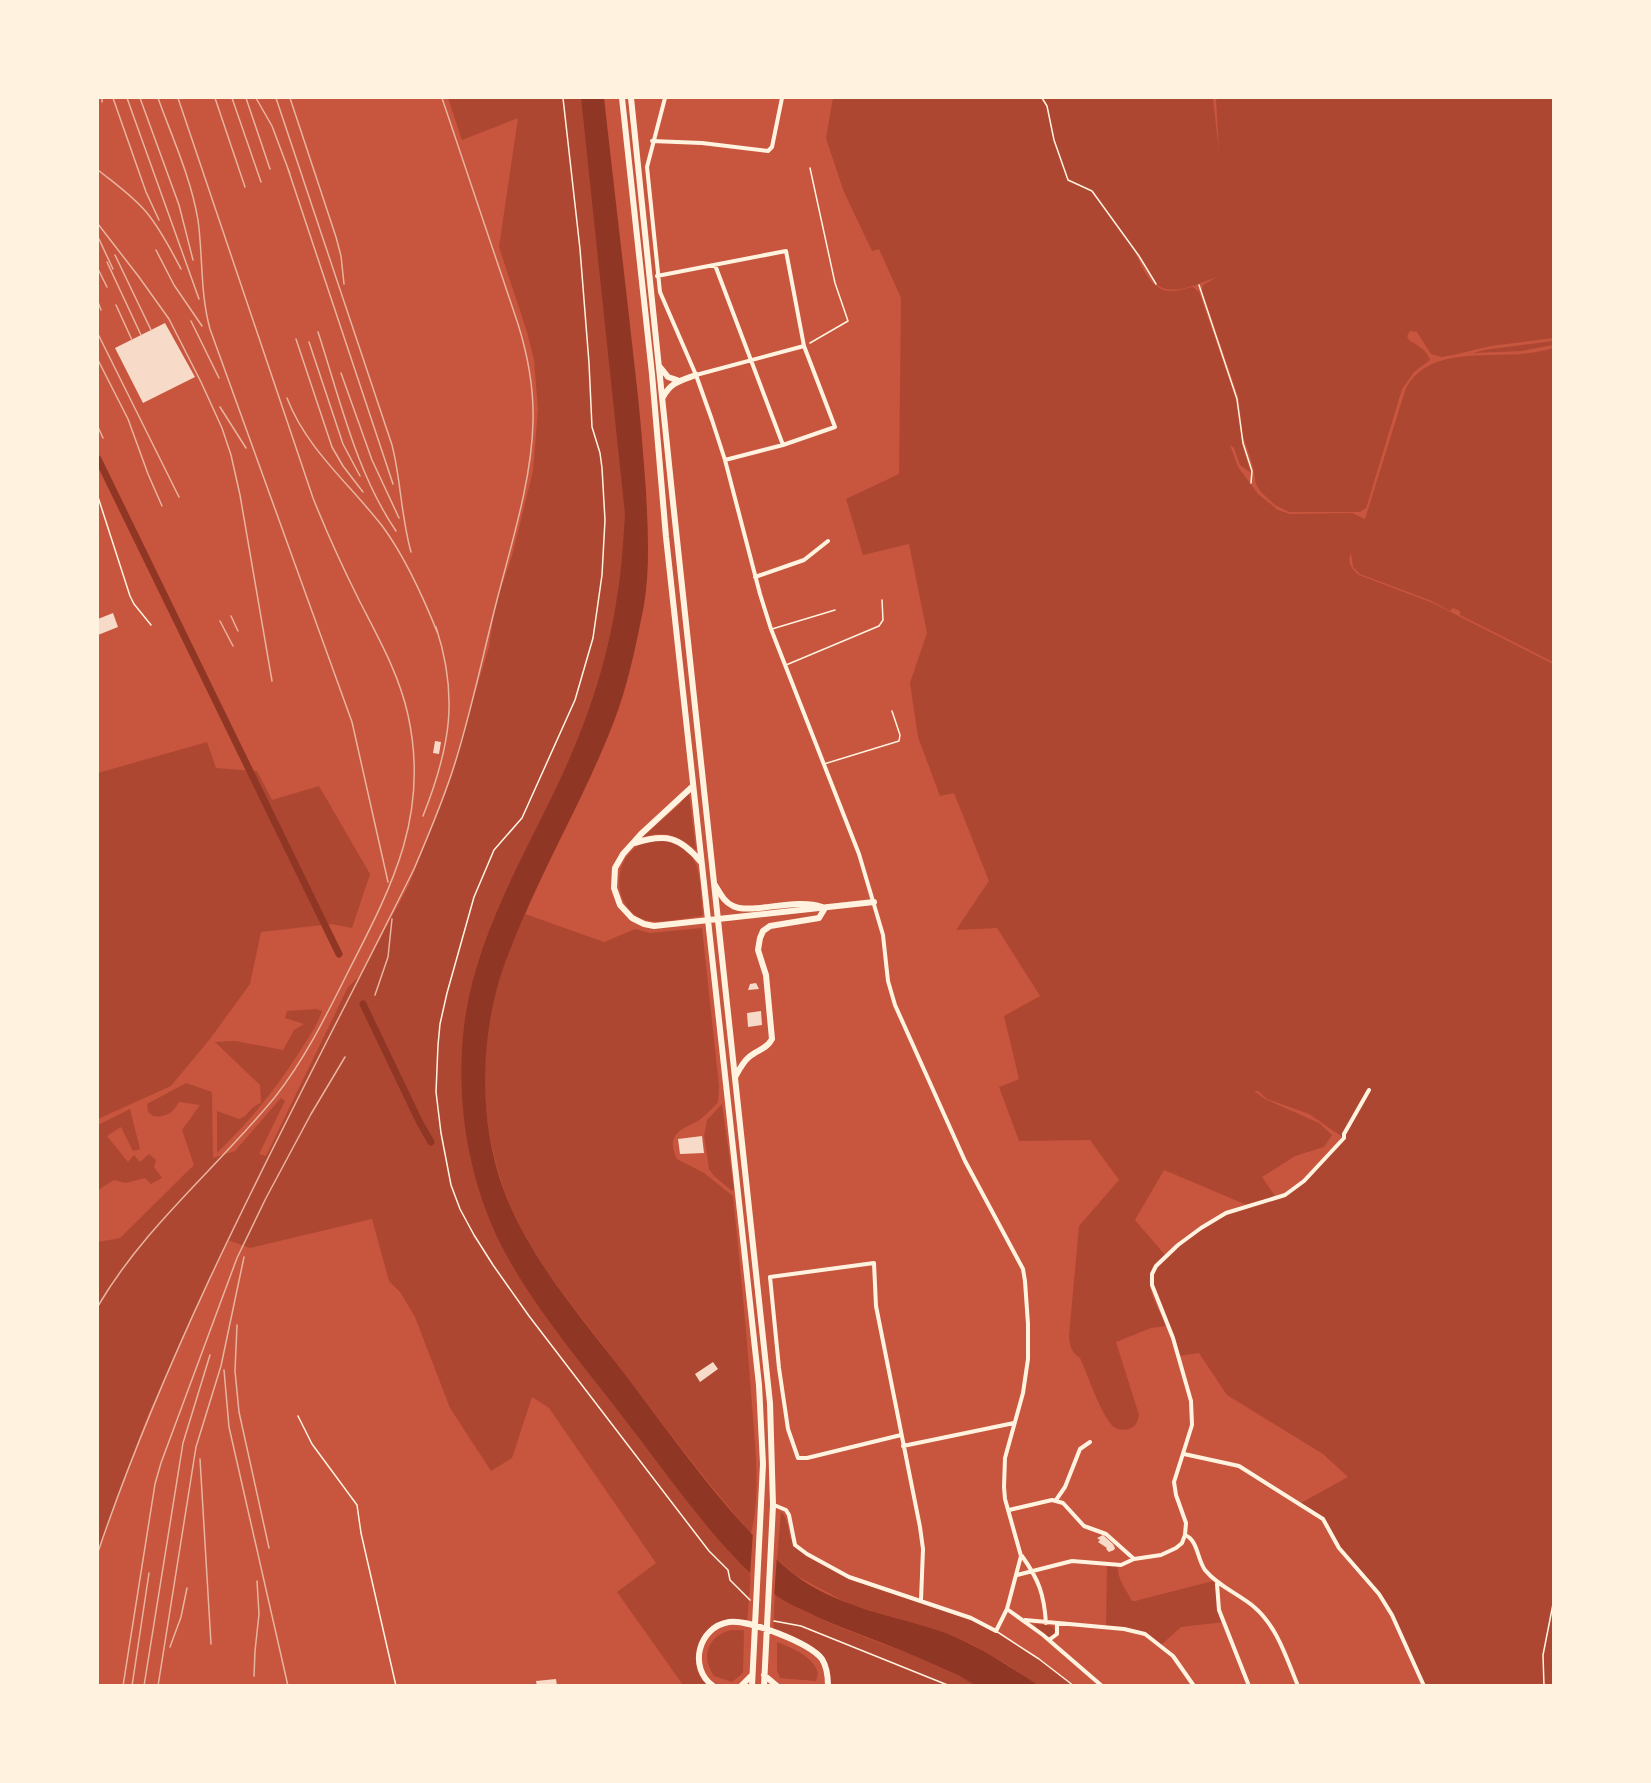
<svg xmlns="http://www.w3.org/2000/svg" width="1651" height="1783" viewBox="0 0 1651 1783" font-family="Barlow,sans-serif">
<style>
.green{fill:#ae4732}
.water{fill:#8f3625}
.pier{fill:#c8553d}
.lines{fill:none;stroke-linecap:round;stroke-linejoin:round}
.canal{stroke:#8f3625;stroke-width:7}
.building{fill:#f7dbc8}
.path{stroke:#fff3e0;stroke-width:1.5}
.service{stroke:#fff3e0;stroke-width:1.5}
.minor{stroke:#fff3e0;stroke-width:4}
.trunk{stroke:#fff3e0;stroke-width:6}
.rail{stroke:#e9b49f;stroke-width:1.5}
</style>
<rect width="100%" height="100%" fill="#c8553d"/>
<path class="green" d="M448,98h133c10,91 20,183 30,275 4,46 12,94 14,140 0,28 -3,59 -8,86 -9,54 -24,108 -47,159 -29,65 -66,128 -89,195 -38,114 -19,222 39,325l174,232 57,62 -4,52 -20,-2 -20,12 -9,26 12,23 -2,2h-25l-66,-93 39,-29 -107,-155 -17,-11 -20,61 -21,13 -41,-63 -35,-91 -15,-25 -11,-11 -17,-62 -122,29 -22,-8 -81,177 -49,135v-310l22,-4 74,-73 -12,-35 18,-25 -21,-3c-6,11 -14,16 -26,14l-5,-4 -1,-8 39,-21 26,9 1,66 22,-7 46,-53 4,3 -26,53 7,2 82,-169 12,-11 49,-91 39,-101 41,-137 6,-41 17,-50 21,-85 5,-62 -4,-49 -7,-28 -28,-85 19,-129 -56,22z
M833,98h380l6,54 -3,-54h337v240l-62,8 -38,9 -12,2 -10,-3 -14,-22 -7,-1 -3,5 2,4c8,5 18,10 21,20l-16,12 -12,17 -34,113 -2,6 -6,4h-71l-14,-7 -15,-14 -4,-7 -4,-21 -9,-27 -5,-40 -36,-105 1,-6 14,-8c-16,5 -45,21 -61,7 -8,-8 -15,-26 -24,-37 9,15 16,42 37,44 7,1 17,-3 24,-4l6,5 37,107 6,46 9,28 -11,-8 -6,-17 -4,-3 8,22 20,27 20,16 12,4 62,-1 13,6 40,-128c19,-43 77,-34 116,-37 11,-1 22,-3 32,-6v314l-93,-47v-4l-7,-3 -3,3 -18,-10 -72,-27 -7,-7 -2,-14c-4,9 0,16 8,22l74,28 120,61v1021h-129l-32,-70 -13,-21 -40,-46 -16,-29 -24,-15 49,-27 -25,-23 -96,-59 -28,-42 -20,3 -27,-71v-11l4,-8 22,-21 48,-32 59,-18 19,-14 40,-43 -35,-24 -42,-15 -9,-8h-4l11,8 54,24 13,12 -8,12 -29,9 -33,21 13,19 -28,9 -83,-35 -29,50 30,35c-29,21 -10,45 1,71l-15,2 -35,14 23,73c-2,8 -3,12 -11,14 -4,1 -10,1 -14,-2 -12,-9 -27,-54 -34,-69 -9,-6 -10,-12 -11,-22l10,-110 40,-46 -29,-40 -71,1 -20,-54 20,-8 -15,-63 36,-20 -43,-68 -41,2 33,-49 -35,-88 -14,3 -22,-59 -8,-54 17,-50 -18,-89 -46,11 -17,-56 53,-25 2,-176 -22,-49 -7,2 -28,-59 -18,-54z
M1553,341v4l-31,6 -49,2 11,-3z
M207,742l9,26 41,3 15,29 47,-14 51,88 -18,54 -21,-4 -70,8 -11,52 -40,55 -39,47 -73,33v-346z
M687,793l2,1 7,56c-16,-14 -32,-20 -53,-13l37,-33z
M656,840c48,4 43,37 47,75l-2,1c-14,2 -37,7 -51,5 -34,-6 -41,-53 -15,-73 6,-5 14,-6 21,-8z
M525,914l79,28 31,-13 15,4 52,-5 17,158 -1,16c-6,7 -15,16 -22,20 -18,8 -30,15 -19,37l27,14 29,23c7,70 14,139 19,209 3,39 9,91 -1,128 -50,-57 -95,-118 -141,-178 -29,-39 -61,-76 -84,-118 -42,-73 -52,-166 -30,-247 7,-26 19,-51 29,-76z
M316,1009l6,2c-5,15 -14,27 -22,40 -24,38 -51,71 -83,102v-42l22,8c11,-4 9,-11 22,-16l-1,-18 -45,-43 20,-1 48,9 11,-20 10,-6 -19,-6 2,-7z
M722,1104l12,86 -2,1 -18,-15 -5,-7 -5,-33 3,-16z
M130,1109l10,40 -7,2 -12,-24 -14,9 21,26 6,-7 6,7 9,-8 7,6 -2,7 8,11 -11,6 -6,-6 -19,5 -12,-3 -16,10v-65z
M781,1512c10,9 5,24 14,34l54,31 122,41 25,13 43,28 35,26h-36l-30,-20 -37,-21 -24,-10 -100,-31 -52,-28 -18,-16z
M1107,1565l9,1 2,3c0,11 9,22 14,32h3l78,-20 4,2 -1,15 8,24 -43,5 -21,19 -15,-12 -39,-6z
M775,1594c62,41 138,54 202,91h-149c0,-34 -30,-40 -55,-53z
M1036,1624l16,2 3,5 -2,4 -5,2 -13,-11z
M731,1630h13l-1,43 -11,9 -18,-6c-14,-20 -6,-40 17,-46z
M777,1642c15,6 36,14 41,31l-2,8 -36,-3 -3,-8z"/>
<path class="water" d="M581,98h23c10,90 21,181 31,272 5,41 8,81 11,122 2,38 4,76 -2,113 -8,40 -16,81 -31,119 -26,67 -63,131 -91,197 -10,24 -20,47 -26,71 -16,62 -15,136 7,196 26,71 79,130 124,189 34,45 67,91 104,134 19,21 38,43 60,61 45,36 104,43 157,62 32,13 61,32 90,51 -14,0 -48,3 -60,0 -7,-1 -14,-7 -20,-10 -14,-6 -27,-12 -41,-18 -32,-14 -66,-25 -98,-39 -15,-8 -32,-14 -46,-25 -54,-44 -95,-104 -137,-159 -45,-60 -101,-123 -135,-189 -33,-67 -46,-145 -37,-219 12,-98 69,-183 107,-271 22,-51 38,-104 46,-158 5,-28 6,-55 8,-83z"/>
<path class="pier" d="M753,1531l24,24 -3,43 -24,-22z"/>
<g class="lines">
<path class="canal" d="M98,459l241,495
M363,1004l57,119 11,19"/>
</g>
<path class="building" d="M165,323l30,54 -52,26 -28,-55z
M113,613l5,14 -20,8v-16z
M435,741l6,1 -2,12 -6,-1z
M756,983l3,6 -11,1 2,-6z
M761,1011l1,14 -14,2 -1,-14z
M702,1136l2,17 -24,1 -2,-15z
M713,1362l5,7 -18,13 -5,-8z
M1103,1535l10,9 2,4 -1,2 -5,2 -3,-3 1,-1 -9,-6 2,-2 -3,-2z
M556,1679l1,7h-20l-1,-5z"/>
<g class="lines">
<path class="path" d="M563,98l17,151 9,114 3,64 8,26 2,15 3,52 -3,55 -9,63 -18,62 -53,118 -28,32 -20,47 -27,96 -7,31 -2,21 -2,47 5,41 10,52 9,24 14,26 19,30 36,51 180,235 19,19 2,10 20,20
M1042,98l5,8 7,34 14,40 24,11 47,65 17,28
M1199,285l38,114 6,44 9,28 -1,12
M810,343l38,-22 -13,-38 -25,-115
M774,1621l27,5 149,60
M1544,1686l-1,-31 11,-56"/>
<path class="service" d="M98,497l32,99 4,8 17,21
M772,629l63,-19
M786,665l93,-39 4,-6 -1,-20
M824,764l75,-23 1,-6 -8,-24
M298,1416l14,28 45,61 4,28 35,153
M996,1631l43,28 35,27"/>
<path class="minor" d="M665,98l-18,69 13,125 36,83 16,45 13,40 35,134 11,35 88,225 24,81 5,46 7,24 70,156 58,108 2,12 3,43v35l-5,34 -18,65 -1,29 1,12 16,57 -14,53 -11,22 -25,-13 -122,-41 -42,-23 -12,-9 -6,-30 -3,-5 -12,-5
M652,141l50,2 66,8 4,-4 10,-49
M715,265l68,180
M657,276l129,-25 18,95 31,81 -52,18 -58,15
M696,375l108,-29
M755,577l49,-17 24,-19
M901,1435l-94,23h-9l-10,-29 -9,-61 -9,-91 104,-14 2,43 44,221 3,22 -2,51
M903,1446l111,-23
M1184,1454l55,12 84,53 16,29 40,46 13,21 32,71
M1056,1500l9,-13 15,-38 10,-7
M1009,1510l43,-10 11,3 21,23 22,8 28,25
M1185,1535c13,5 12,24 20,35 13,16 32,23 48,36 24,20 33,51 45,80
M1022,1556c17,24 22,38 24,67
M1017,1575l55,-14 49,4 13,-6 27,-4 15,-7 6,-5 3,-8 1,-12 -10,-28 -2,-13 18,-57 -1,-24 -18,-63 -21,-53v-11l4,-8 22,-21 23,-17 25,-15 59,-18 19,-14 40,-43v-4l25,-44
M1217,1584l2,26 30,76
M1007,1609l36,26 59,51
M1025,1620l99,9 21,5 28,22 21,30
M1049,1640l8,-6v-10"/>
<path class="trunk" d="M622,98l30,276 14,163 93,848 4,79 -11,222
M631,98l41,395 98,910 3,102 -9,181
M660,367l8,10 9,3
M663,397c8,-15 17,-16 33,-22
M693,786l-52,48 -18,20 -8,14 -1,20 6,17 12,13 12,6 10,2 220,-24
M635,843c31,-10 45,-6 66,19
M715,885c5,8 9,17 18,21 18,9 63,-9 89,1
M735,1077c4,-7 8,-15 14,-20 8,-7 18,-8 23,-18l-6,-64 -8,-25 2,-12 3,-7 7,-5 49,-8 6,-10
M764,1675l13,11
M713,1686c-25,-18 -15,-59 16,-64 19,-3 81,21 93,37 5,8 6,17 6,27
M741,1686l11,-11"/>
<path class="rail" d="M113,98l33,94 13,28
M127,98l72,201
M140,98l39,107 14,55
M158,98c14,39 33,80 40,122 5,36 2,73 12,109l142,393 36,160
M215,98l30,89
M232,98l29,84
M246,98l24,71
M256,98l16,28 18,48
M276,98l116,347c9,35 9,72 19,107
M290,98l46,139 5,19 3,28
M102,102v-4
M287,166l106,318
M98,170c16,13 35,26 49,43 14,17 24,37 34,56
M98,224l41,53 30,42 32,63 21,46 9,27 9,40 32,186
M98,237l15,32
M156,250l18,35 28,41
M115,255l36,75
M107,262l34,73
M98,269l9,18
M98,302l3,8
M116,305l16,35
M191,321l28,57
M318,332c22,67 38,140 78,199
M98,334l81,163
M296,339l36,108 11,19 20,26
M309,342l34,102 17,32
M98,360l30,59 20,55 14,32
M341,373l31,87 27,58
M287,398c20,52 63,86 96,129 22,30 41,72 55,107
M220,407l26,41
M98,427l5,11
M231,616l7,15
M220,621l13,25
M423,816c27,-68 36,-119 13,-189
M375,995l13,-38 4,-38
M98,1306c47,-80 119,-138 177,-209 30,-38 51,-81 73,-125 44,-86 82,-157 60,-257 -9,-41 -30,-78 -49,-115 -17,-34 -32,-67 -46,-102l-135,-400
M237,1325l-2,46 4,41 30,136
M224,1370l5,57 59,259
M200,1459l11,185
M98,1552c81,-238 205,-459 316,-683 15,-35 30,-70 41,-106 17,-54 28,-109 42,-163 14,-55 35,-121 36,-178 1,-33 -5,-66 -15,-98l-76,-226
M170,1647l11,-30 6,-29
M254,1676l1,-25 4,-37 -2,-33
M123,1686l32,-202 6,-21 76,-205 29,-60 45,-84 34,-57
M132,1686l17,-113
M144,1686l39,-243 27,-88
M158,1686l38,-239 25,-81 23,-109"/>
</g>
<rect width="1651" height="1783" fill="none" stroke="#fff3e0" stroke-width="198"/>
</svg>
